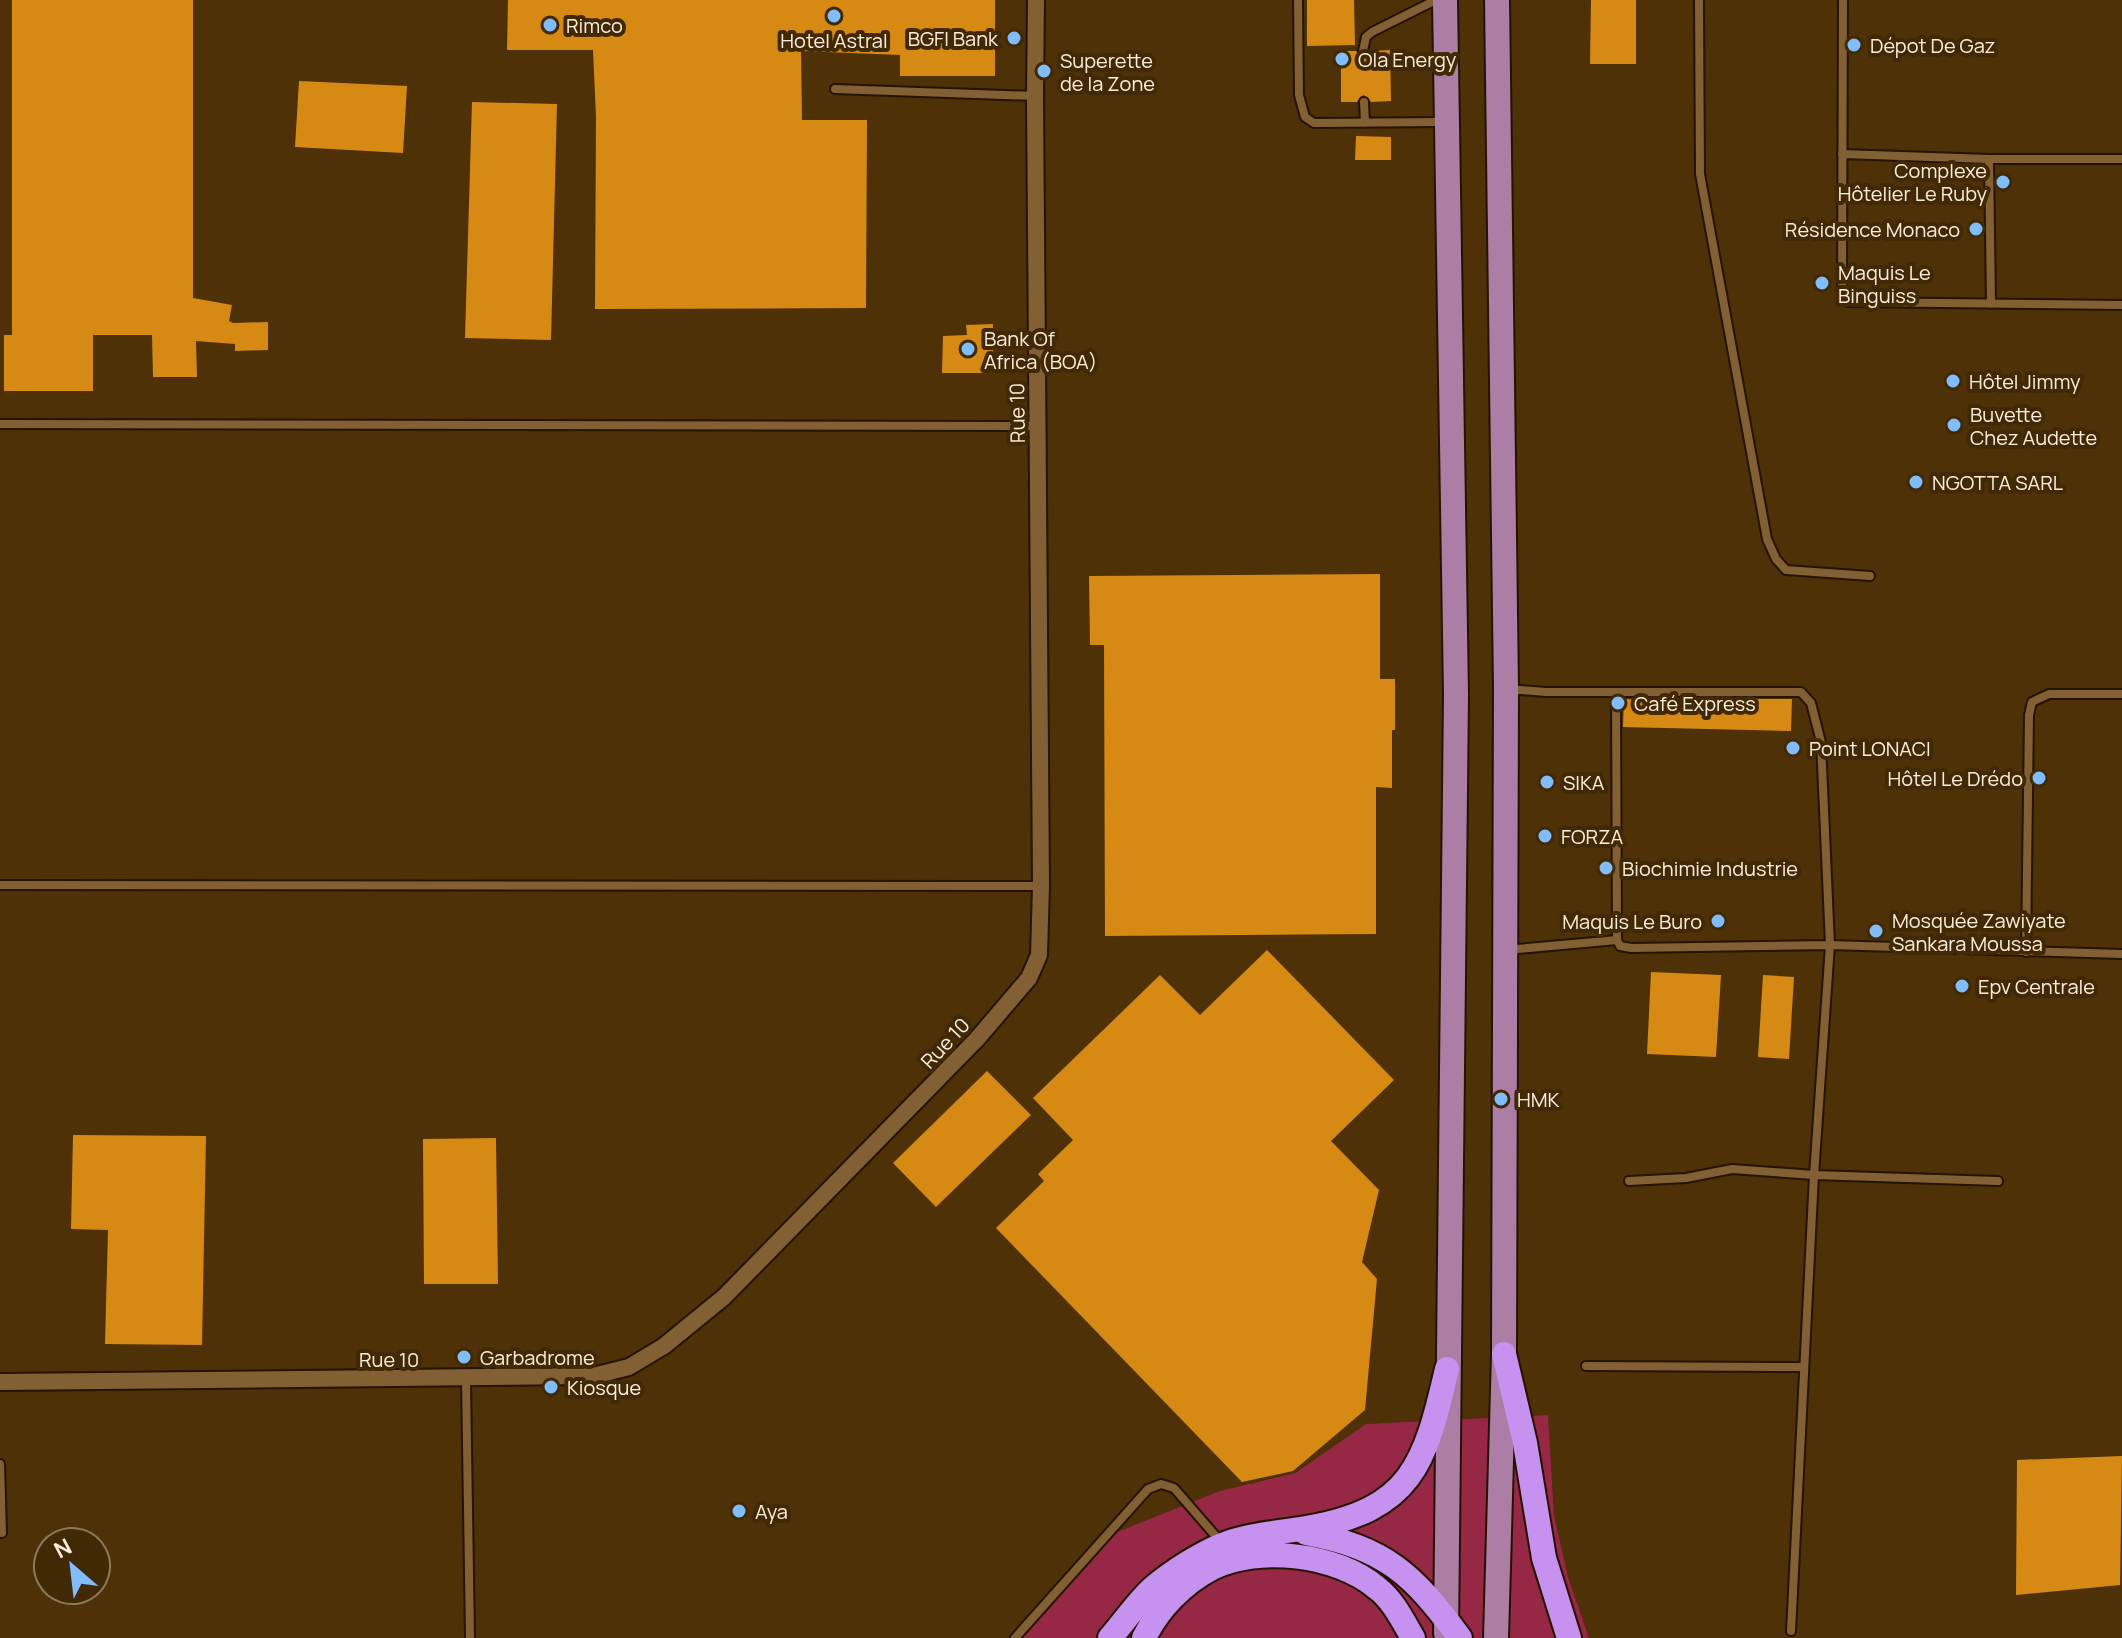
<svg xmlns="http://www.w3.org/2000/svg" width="2122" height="1638" viewBox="0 0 2122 1638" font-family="Manrope,sans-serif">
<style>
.built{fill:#4e3107;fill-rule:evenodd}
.forest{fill:#962745}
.building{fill:#d68a14}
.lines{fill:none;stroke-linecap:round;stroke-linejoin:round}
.lane-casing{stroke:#241300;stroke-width:12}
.street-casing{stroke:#241300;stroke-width:20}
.primary-casing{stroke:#241300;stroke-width:28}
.highway-casing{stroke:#241300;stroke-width:28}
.lane{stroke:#835f34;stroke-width:8}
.street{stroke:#835f34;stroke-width:16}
.primary{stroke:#ac7da5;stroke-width:24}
.highway{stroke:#c791f0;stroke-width:24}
.poi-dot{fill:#80bdfa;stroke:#422906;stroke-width:3}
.labels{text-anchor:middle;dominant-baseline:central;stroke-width:8;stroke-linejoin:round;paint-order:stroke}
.poi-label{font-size:20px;fill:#ffeedc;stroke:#422906;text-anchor:start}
.street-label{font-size:20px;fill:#ffeedc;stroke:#422906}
</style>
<rect width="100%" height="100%" fill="#422906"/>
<path class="built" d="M0,0h2122v1638h-533l-21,-61 -14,-62 -6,-100 -182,9 -71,49 -75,18 -108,43 -95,104h-1017zM48,1542h48v48h-48z"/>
<path class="forest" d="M1548,1415l6,100 14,62 21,61h-572l95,-104 108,-43 75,-18 71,-49z"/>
<path class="building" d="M12,0h181v298l39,7 -3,16 4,2 35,-1v28l-33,1v-7l-39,-3 1,36h-44l-1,-42h-59v56h-89v-56h8z
M508,0h487v76h-95v-21l-99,-4 1,69h65l-1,188 -271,1 1,-192 -3,-67h-86z
M1307,0h47l1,45 -48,1z
M1591,0h45v64h-46z
M1390,50l1,51 -20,1 -7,-7 -4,2 -3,5h-16v-51h15l6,7 6,-2 2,-5z
M299,81l108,5 -4,67 -108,-6z
M472,102l85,2 -6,236 -86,-2z
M1356,136l35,1v23h-36z
M993,324v39l-7,10h-44l1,-37 24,-1 -1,-10z
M1380,574v105h15v51h-3v58l-16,-1v147l-271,2 -1,-291h-14l-1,-69z
M1624,699l83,3v-3h85l-1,32 -168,-4z
M1267,950l127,130 -63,61 48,49 -17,72 15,17 -12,131 -72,61 -51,11 -246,-254 48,-47 -6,-7 35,-34 -40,-42 127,-123 40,40z
M1651,972l70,3 -5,82 -69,-3z
M1763,975l31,2 -5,82 -31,-2z
M987,1071l44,44 -95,92 -43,-44z
M73,1135l133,1 -4,209 -97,-1 3,-114 -37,-1z
M496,1138l2,146h-74l-1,-145z
M2122,1456l-2,129 -104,10 1,-135z"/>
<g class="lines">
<defs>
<path id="lane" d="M1298,0l1,95 6,22 9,6 131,-1
M1699,0l1,174 67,365 9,20 10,11 84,6
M1843,0l-1,284 5,18 275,3
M1363,51l3,-14 6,-5 64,-32
M835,89l200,7
M1364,102l1,21
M1842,154l147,5 2,145
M1989,159h133
M0,424l1037,2
M1507,689l39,3h255l10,11 10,39 9,203 -16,230 -23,456
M1616,693l1,247 3,6 11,2 199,-3 292,9
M0,885l1041,1
M1506,950l111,-10
M2026,952l3,-237 3,-13 17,-8h73
M1629,1181l57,-3 46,-9 82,6 184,6
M1586,1366l218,1
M466,1379l4,259
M0,1464l2,69
M1015,1638l133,-149 13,-5 13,4 46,53"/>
<path id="street" d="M0,1382l593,-6 36,-9 35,-21 60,-49 253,-258 52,-61 10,-23 2,-69 -6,-790 1,-96"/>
<path id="primary" d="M1445,0l11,695 -10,938
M1496,1638l8,-284 2,-665 -9,-689"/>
<path id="highway" d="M1504,1354l21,89 19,115 25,80
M1306,1533c80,15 107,41 154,105
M1110,1638c14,-16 28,-37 44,-51 19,-16 46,-33 68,-42 27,-11 56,-12 84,-17 106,-18 119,-64 141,-159
M1144,1638c14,-29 39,-55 68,-70 47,-23 125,-14 165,20 16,12 26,33 36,50"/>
</defs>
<use href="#lane" class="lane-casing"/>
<use href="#street" class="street-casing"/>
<use href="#primary" class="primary-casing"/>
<use href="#highway" class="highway-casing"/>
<use href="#lane" class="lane"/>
<use href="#street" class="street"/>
<use href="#primary" class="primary"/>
<use href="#highway" class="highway"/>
</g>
<g class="poi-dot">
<circle cx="834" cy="16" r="8"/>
<circle cx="550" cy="25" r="8"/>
<circle cx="1014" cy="38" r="8"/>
<circle cx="1854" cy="45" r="8"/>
<circle cx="1342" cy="59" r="8"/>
<circle cx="1044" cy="71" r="8"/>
<circle cx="2003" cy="182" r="8"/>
<circle cx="1976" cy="229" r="8"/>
<circle cx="1822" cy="283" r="8"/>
<circle cx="968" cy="349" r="8"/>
<circle cx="1953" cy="381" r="8"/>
<circle cx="1954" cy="425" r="8"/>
<circle cx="1916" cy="482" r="8"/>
<circle cx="1618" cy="703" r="8"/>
<circle cx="1793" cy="748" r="8"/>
<circle cx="2039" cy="778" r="8"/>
<circle cx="1547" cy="782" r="8"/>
<circle cx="1545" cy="836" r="8"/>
<circle cx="1606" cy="868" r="8"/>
<circle cx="1718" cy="921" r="8"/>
<circle cx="1876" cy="931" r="8"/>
<circle cx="1962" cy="986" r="8"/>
<circle cx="1501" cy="1099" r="8"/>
<circle cx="464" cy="1357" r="8"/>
<circle cx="551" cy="1387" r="8"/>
<circle cx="739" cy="1511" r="8"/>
</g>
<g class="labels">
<g class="poi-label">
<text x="566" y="25">Rimco</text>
<text x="998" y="38" text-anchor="end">BGFI Bank</text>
<text x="834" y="40" text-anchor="middle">Hotel Astral</text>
<text x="1870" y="45">Dépot De Gaz</text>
<text x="1358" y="59">Ola Energy</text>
<text x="1060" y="60">Superette<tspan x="1060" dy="23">de la Zone</tspan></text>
<text x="1987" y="170" text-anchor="end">Complexe<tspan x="1987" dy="23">Hôtelier Le Ruby</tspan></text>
<text x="1960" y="229" text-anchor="end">Résidence Monaco</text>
<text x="1838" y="272">Maquis Le<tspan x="1838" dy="23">Binguiss</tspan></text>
<text x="984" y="338">Bank Of<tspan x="984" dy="23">Africa (BOA)</tspan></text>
<text x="1969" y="381">Hôtel Jimmy</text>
<text x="1970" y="414">Buvette<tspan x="1970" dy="23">Chez Audette</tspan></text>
<text x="1932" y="482">NGOTTA SARL</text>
<text x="1634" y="703">Café Express</text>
<text x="1809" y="748">Point LONACI</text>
<text x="2023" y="778" text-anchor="end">Hôtel Le Drédo</text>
<text x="1563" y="782">SIKA</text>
<text x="1561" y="836">FORZA</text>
<text x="1622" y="868">Biochimie Industrie</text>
<text x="1892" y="920">Mosquée Zawiyate<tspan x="1892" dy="23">Sankara Moussa</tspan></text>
<text x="1702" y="921" text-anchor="end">Maquis Le Buro</text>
<text x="1978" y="986">Epv Centrale</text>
<text x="1517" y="1099">HMK</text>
<text x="480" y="1357">Garbadrome</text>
<text x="567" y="1387">Kiosque</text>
<text x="755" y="1511">Aya</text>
</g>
<g class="street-label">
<text transform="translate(1017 413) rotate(-91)">Rue 10</text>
<text transform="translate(945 1043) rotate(-47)">Rue 10</text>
<text x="389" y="1359">Rue 10</text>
</g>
</g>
<g transform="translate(72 1566) rotate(332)"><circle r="38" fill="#422906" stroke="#8e785c" stroke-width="2"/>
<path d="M0-6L14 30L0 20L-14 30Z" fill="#80bdfa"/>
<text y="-12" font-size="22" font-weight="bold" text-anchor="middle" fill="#ffeedc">N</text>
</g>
</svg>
